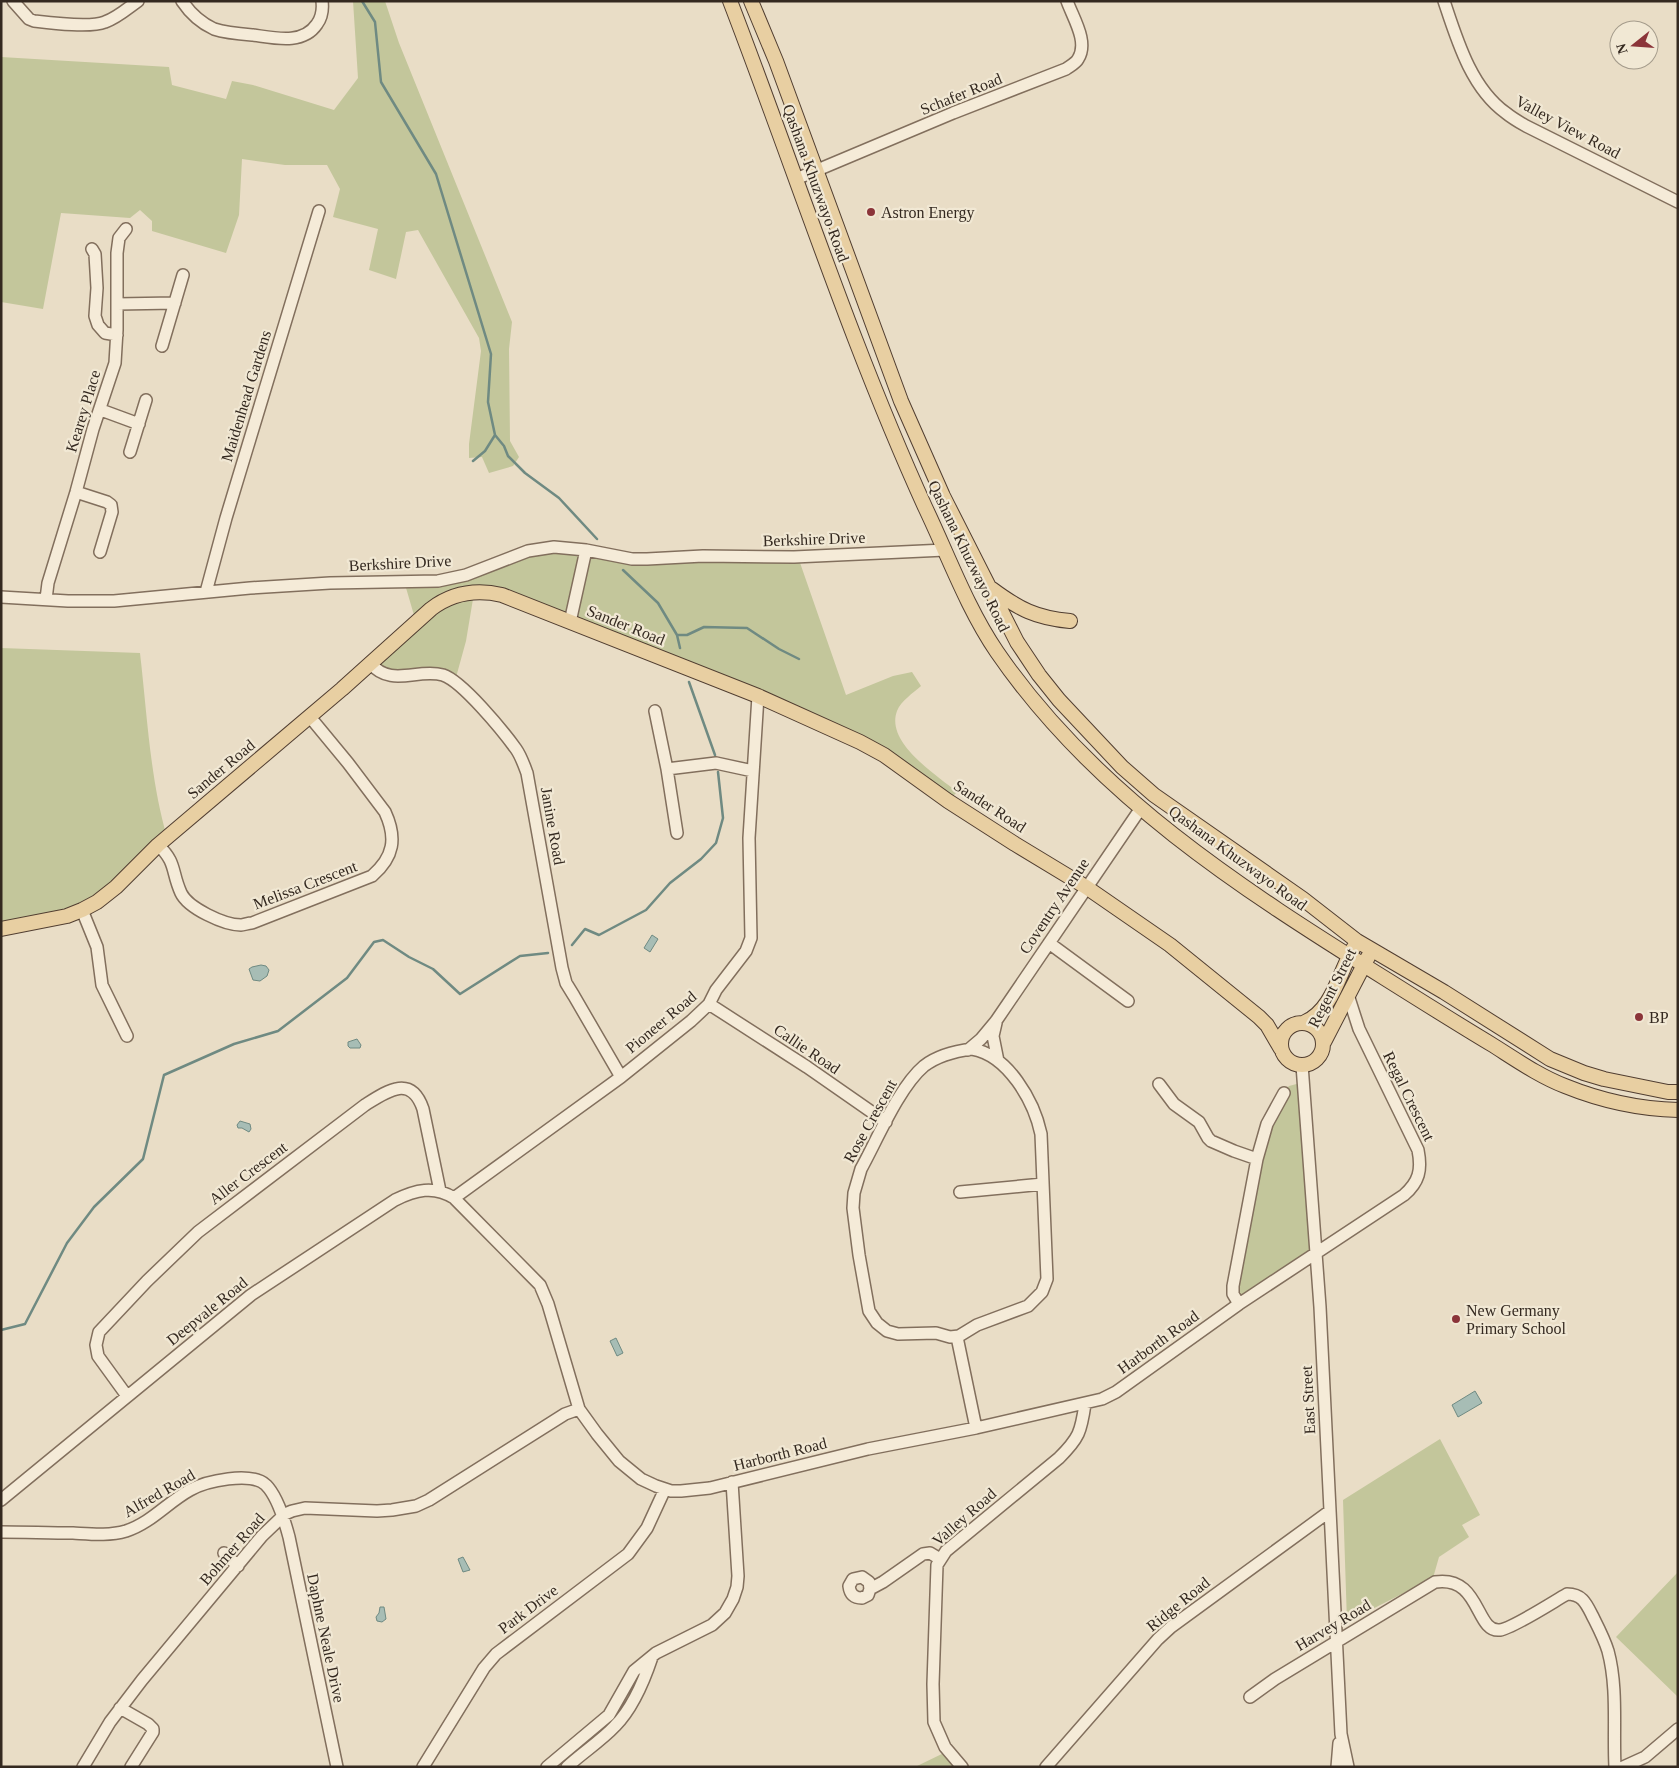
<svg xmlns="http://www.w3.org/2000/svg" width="1679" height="1768" viewBox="0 0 1679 1768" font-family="Georgia,serif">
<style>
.green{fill:#c3c69b}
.water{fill:#a7bdb5;stroke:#6f8a82}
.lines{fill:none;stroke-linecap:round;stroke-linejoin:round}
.stream{stroke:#6f8a82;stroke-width:2.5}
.minor-casing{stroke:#826f5d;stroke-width:14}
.major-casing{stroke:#513e31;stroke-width:16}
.minor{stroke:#f5ebd8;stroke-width:11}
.major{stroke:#e8cfa2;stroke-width:14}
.poi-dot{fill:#8b3439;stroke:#f1e8d4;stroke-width:2}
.labels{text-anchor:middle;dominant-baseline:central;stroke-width:4.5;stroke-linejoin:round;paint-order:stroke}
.street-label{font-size:16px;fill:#342920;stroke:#f1e8d4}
.poi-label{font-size:16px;fill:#342920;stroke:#f1e8d4;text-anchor:start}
</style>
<rect width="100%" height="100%" fill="#e9ddc6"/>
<path class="green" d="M353,1h32l14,42 113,279 -3,27 1,92 9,16 -6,9 -24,7 -7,-16 -13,1v-14l12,-93 -2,-13 -61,-108 -12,2 -10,47 -27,-9 9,-41 -45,-12 7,-28 -13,-24h-42l-43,-6 -3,56 -13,38 -74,-22v-10l-12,-11 -10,8 -69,-5 -18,96 -42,-7v-245l168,10 3,18 54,14 6,-18 21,4 81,25 24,-32z
M527,551l80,4 191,2 48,138 47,-19 19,-4 9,14c-8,7 -20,15 -24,25 -12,32 40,64 60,81l-9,9 -65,-45 -370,-157 -39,-6 -8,48 -11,40 -50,-5 -35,-12 46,-42 -12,-41 33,-1z
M1,648l139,5c7,60 10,126 27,184l-74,68 -92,24z
M1304,1082l13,170 -77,53 -7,-12 24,-135 26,-66 6,-6z
M1440,1439l40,76 -18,10 7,12 -30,20 -6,21 -86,44 -4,-122z
M1678,1572v123l-1,1 -61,-59z
M948,1751l13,16h-46z"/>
<path class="water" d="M652,935l6,4 -8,13 -6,-4z
M261,965l5,1 3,4 -2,6 -7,5 -7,-1 -4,-11 3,-2z
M357,1039l4,6 -1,3h-10l-2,-2v-4z
M240,1121l10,3 1,5 -2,3 -7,-4h-4l-1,-3z
M616,1338l7,15 -6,3 -7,-15z
M1475,1391l7,12 -24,14 -6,-12z
M463,1557l7,13 -7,2 -5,-13z
M380,1607h4l2,12 -4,3 -5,-1 -1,-4 3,-4z"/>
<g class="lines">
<path class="stream" d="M362,1l13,21 6,60 55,92 55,180 -3,48 7,33 -10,16 -12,10
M495,435l9,11 4,10 17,17 34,25 38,41
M623,570l35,33 19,32h10l17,-8 43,1 32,21 20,10
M677,635l3,13
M689,682l26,73
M572,945l13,-16 14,6 47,-25 24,-27 31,-24 15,-16 7,-25 -5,-46
M1,1330l24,-6 42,-81 27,-36 49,-48 21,-84 70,-31 44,-13 69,-53 27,-36 9,-2 26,17 24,12 27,25 60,-38 28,-3"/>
<defs>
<path id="minor" d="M13,1l16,18 5,2c17,2 56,7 71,1 12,-4 23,-14 33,-21
M182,1c8,12 19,22 32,28 12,4 26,5 39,6 22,3 50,10 64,-11 5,-7 6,-15 5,-23
M1444,1c13,39 27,87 62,112 6,5 13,9 20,13l152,76
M796,179l157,-66 113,-44c4,-3 10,-6 12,-10 11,-17 -5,-41 -11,-58
M92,249l3,5 2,34 -2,28 3,9 7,8 12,2
M117,304l58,-1
M162,346l21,-71
M101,410l38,14
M130,452l16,-52
M76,492l31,10 4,3 1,7 -12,40
M206,592l20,-74 93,-307
M1,597l67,4h46l136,-13 80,-5 108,-2 28,-6 62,-24 26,-4 32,3 46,9h15l56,-3 91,1 151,-7
M46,599l2,-16 28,-91 17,-63 22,-66 2,-33v-77l2,-15 7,-9
M570,622l16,-72
M370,663c21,25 47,5 73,12 19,6 60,56 73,74 5,7 8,16 11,24l35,195 4,15 8,13 47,81
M655,711l12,58 10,64
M667,769l49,-6 37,8
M158,845c19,18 13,26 23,48 7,15 43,32 60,32 3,0 7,-2 11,-2l120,-47c22,-19 25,-38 13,-64l-37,-49 -38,-46
M82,910l15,37 5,38 25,51
M1049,943l79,58
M709,1004l98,63 79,55
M996,1023l-3,13 5,25
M972,1049c36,6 62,52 69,85l6,145 -5,13 -14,14 -51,19 -18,11 -9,1 -14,-4 -38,1 -11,-3 -10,-8 -8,-12 -10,-56 -6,-47 1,-15 7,-24c16,-29 38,-82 63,-103 13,-10 32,-15 48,-17z
M968,1050l13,-11 15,-18 145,-213
M1302,1065l18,242 21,427 7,33
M1159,1084l15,20 25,18 9,16 3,3 23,10 23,8
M960,1192l83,-8
M454,1198l167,-121 70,-56 18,-17 7,-14 30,-39 5,-13 -2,-100 9,-142
M1239,1304l-6,-10v-8l24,-127 10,-35 17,-31
M957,1337l19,91
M127,1396l-29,-40 -2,-11 3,-13 48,-51 51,-49 167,-127c22,-14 46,-31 58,4l17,82
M1,1500l250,-205 144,-95c20,-10 39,-15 59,-2l86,87 8,19 31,105 18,25 22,27 22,18 15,7 15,5h10l29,-3 158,-39 108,-21 126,-29 14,-7 123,-88 165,-109c15,-13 18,-25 14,-45l-59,-121 -11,-34
M1,1532c24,0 48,1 72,1 18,1 36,3 53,-2 25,-8 42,-29 64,-41 16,-9 61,-19 76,-5 12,12 19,37 23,52l48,230
M224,1553l14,13
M870,1589l-1,-7 -7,-5 -9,2 -4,7c1,8 5,12 13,12l6,-3 2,-6 13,-7 40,-28 7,-1 10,6
M1250,1697l25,-18 160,-97c46,-7 40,51 65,48 13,-2 53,-28 67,-36 15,0 19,9 25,21 6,12 12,23 16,36 10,37 5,78 7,116
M120,1708l28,16 5,5v3l-22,35
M83,1767l27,-45 32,-42 120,-144 23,-22 7,-3 13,-3 72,3 15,-1 24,-4 13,-6 136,-86 14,-5
M423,1767l61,-99 12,-14 132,-100 19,-26 18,-39
M547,1767l62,-52 25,-44 22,-18 56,-28 13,-12 8,-14 4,-12 1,-11 -6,-94
M567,1767c15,-14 34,-26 48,-41 18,-18 29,-45 37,-69
M962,1767l-17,-20 -11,-25 -1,-38 4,-119 9,-14 113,-93c20,-20 22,-26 26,-54
M1046,1767l112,-128 13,-12 159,-116
M1337,1767l2,-24
M1623,1767l22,-10 33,-28"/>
<path id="major" d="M730,1c65,169 120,341 195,506 23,48 42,101 72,145 98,143 245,237 389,327 35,22 70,44 105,65 24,15 48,32 74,42 37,15 73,23 113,24
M751,1l25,60 125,340 42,95 74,146 22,33 20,25 63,67 32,28 149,104 54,42 87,51 106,67 34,14 20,6 64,13h10
M992,589c27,20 44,29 78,32
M1,929l66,-13 15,-6 15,-8 19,-15 42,-42 184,-156 89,-80c21,-16 45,-20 71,-14l256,101 102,46 24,13 64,46 67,43 71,43 84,58 89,72 8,8 14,24
M1305,1022c28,-12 34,-50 49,-75
M1281 1044a21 21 0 1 1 42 0a21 21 0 1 1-42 0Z
M1324,1042l44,-85"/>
</defs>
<use href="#minor" class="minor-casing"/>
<use href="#major" class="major-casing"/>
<use href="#minor" class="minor"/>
<use href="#major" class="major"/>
</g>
<g class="poi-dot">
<circle cx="871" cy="212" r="5"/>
<circle cx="1639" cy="1017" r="5"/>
<circle cx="1456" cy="1319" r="5"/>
</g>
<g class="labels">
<g class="street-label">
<text transform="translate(961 94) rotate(-22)">Schafer Road</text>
<text transform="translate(1568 127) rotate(28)">Valley View Road</text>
<text transform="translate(816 183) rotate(70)">Qashana Khuzwayo Road</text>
<text transform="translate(246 396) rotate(-73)">Maidenhead Gardens</text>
<text transform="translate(83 411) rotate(-73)">Kearey Place</text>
<text transform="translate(814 539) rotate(-2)">Berkshire Drive</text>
<text transform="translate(969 556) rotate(64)">Qashana Khuzwayo Road</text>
<text transform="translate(400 563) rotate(-3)">Berkshire Drive</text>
<text transform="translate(626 625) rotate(22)">Sander Road</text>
<text transform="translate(221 769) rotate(-40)">Sander Road</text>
<text transform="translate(990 806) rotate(33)">Sander Road</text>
<text transform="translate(553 826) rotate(80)">Janine Road</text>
<text transform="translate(1238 858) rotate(36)">Qashana Khuzwayo Road</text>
<text transform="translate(305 885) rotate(-21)">Melissa Crescent</text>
<text transform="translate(1054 906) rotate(-56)">Coventry Avenue</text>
<text transform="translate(1332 988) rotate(-63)">Regent Street</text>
<text transform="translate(661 1022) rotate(-40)">Pioneer Road</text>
<text transform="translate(807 1049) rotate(34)">Callie Road</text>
<text transform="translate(1409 1096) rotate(64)">Regal Crescent</text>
<text transform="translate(870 1121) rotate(-61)">Rose Crescent</text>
<text transform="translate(248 1173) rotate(-37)">Aller Crescent</text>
<text transform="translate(207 1311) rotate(-39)">Deepvale Road</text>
<text transform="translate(1158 1342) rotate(-36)">Harborth Road</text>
<text transform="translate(1308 1400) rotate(-93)">East Street</text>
<text transform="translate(780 1454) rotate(-14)">Harborth Road</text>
<text transform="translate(159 1493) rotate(-30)">Alfred Road</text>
<text transform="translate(964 1517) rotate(-41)">Valley Road</text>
<text transform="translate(232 1549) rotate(-49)">Bohmer Road</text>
<text transform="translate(1178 1604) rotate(-39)">Ridge Road</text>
<text transform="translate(528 1609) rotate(-37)">Park Drive</text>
<text transform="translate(1333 1625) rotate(-31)">Harvey Road</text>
<text transform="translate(326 1638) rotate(78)">Daphne Neale Drive</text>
</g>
<g class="poi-label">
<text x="881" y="212">Astron Energy</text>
<text x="1649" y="1017">BP</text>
<text x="1466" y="1310">New Germany<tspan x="1466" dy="18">Primary School</tspan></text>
</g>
</g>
<rect width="1679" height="1768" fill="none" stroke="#342920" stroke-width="5"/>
<g transform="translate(1634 45) rotate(253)"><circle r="24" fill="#f1e8d4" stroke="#a59c8c"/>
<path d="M0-4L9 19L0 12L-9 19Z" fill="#8b3439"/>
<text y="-8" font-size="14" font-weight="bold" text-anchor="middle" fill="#342920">N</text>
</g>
</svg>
